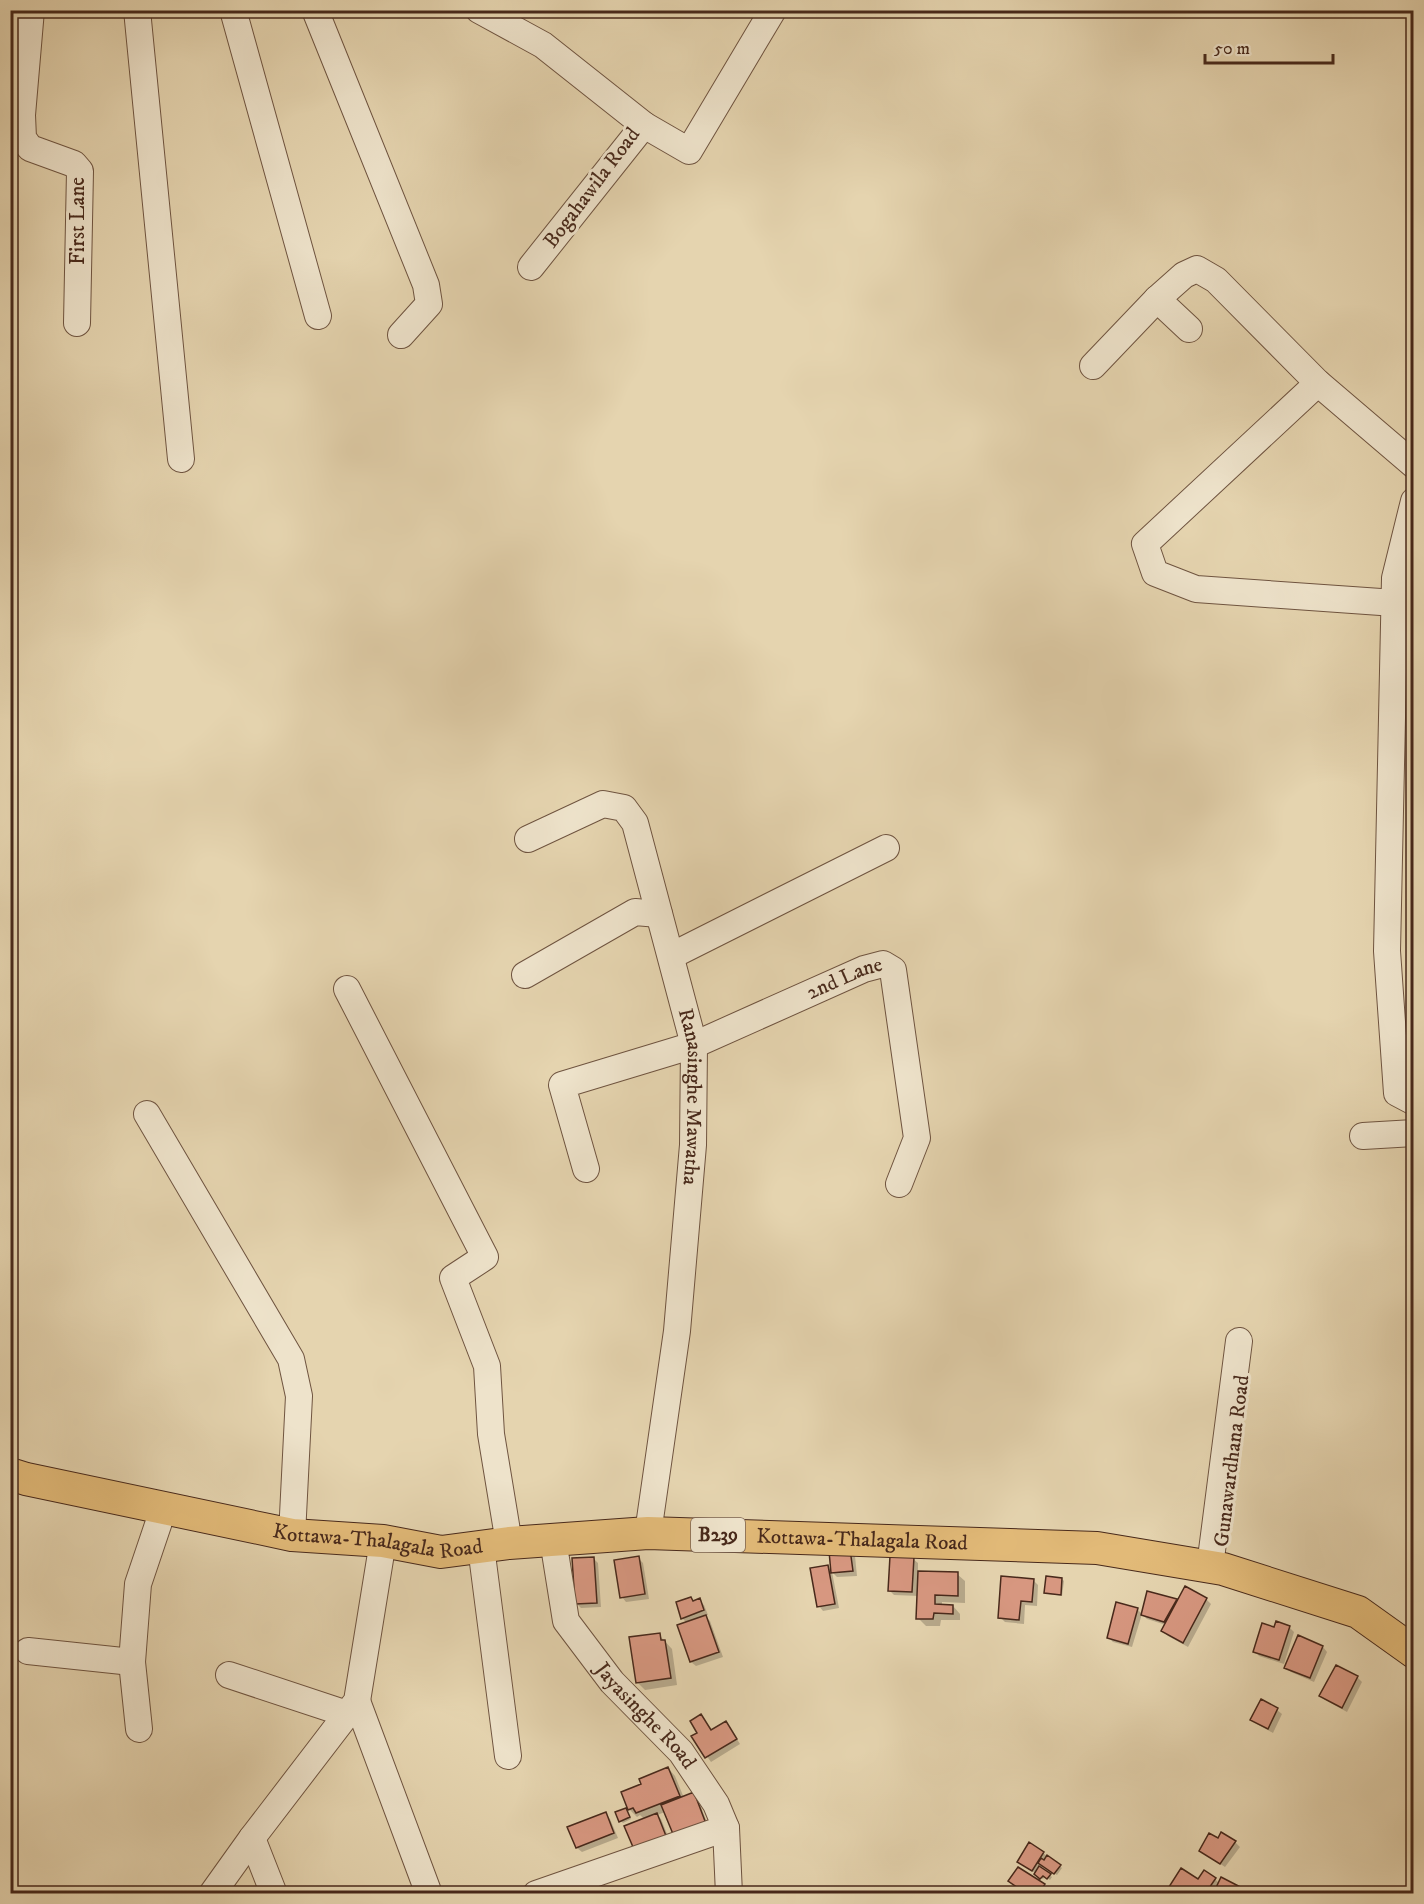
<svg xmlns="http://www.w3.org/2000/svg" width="1424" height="1904" viewBox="0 0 1424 1904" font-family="'IM FELL DW Pica',serif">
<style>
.shadow{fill:#0003}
.building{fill:#d79780;stroke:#48291b;stroke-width:1.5}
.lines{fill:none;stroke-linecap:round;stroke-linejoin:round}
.minor-casing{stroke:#6f5440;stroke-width:28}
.major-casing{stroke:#48291b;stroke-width:34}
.minor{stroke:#eee3cb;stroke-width:26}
.major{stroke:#e2ba78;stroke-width:32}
.labels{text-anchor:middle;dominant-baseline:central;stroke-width:6;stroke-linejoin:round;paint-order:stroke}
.shield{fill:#eee3cb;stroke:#7a6150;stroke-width:1.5}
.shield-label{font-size:20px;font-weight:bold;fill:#48291b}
.street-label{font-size:21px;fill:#48291b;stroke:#eee3cb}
</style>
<rect width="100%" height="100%" fill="#e5d4af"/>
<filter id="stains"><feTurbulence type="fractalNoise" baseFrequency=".00333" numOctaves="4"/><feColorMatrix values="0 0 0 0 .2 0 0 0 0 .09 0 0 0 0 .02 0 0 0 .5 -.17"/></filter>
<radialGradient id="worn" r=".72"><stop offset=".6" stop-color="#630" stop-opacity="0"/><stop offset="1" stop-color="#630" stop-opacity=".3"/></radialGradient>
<path class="shadow" d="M850,1551l5,5 2,20 -20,1 -5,-5 7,36 -16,3 -4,-5 8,-39 6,5z
M593,1558l5,5 3,44 -20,1 -4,-4z
M638,1558l5,5 6,36 -23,3 -4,-5z
M913,1559l5,4v9l39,2 8,7v22l-23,-1v4h11l7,8v6h-19l-1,6h-14l-8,-8 1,-22 -25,-1 -4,-4z
M1062,1579l2,2 -2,15 -14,-2 -2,-1z
M1033,1580l5,5 -1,21 -12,-1 -1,19 -19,-2 -5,-5z
M1186,1588l20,11 5,5 -23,43 -20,-11 -5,-5 3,-6 -19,-6 -5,-5 -10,33 -19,-5 -5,-5 29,-28 5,5 6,-21 30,10z
M691,1599l3,3 5,-2 5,5 4,10 -3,1 5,5 13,36 -27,9 -5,-4 -12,-36 8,-3 -5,-5z
M1289,1627l5,5 -10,32 -25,-8 -4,-5 20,-22z
M659,1635l13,14 5,36 -32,5 -8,-8z
M1299,1637l24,10 4,5 -13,30 -23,-10 -5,-4z
M1337,1667l21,11 4,4 -15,30 -22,-12 -4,-4z
M1261,1701l16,9 5,4 -9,19 -16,-9 -5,-4z
M701,1716l12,15 17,-3 10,16 -29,18 -18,-25 6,-3z
M668,1768l7,8 9,22 9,-4 5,5 13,34 -46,-21 -8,3 4,4 11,27 -32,-31 -3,2 -8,-8 14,-24z
M626,1809l5,10 -8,4 -2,-2z
M605,1814l5,5 8,19 -36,14 -5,-4z
M1219,1840l16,2 5,5 -15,20 -24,-16z
M1043,1853l19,15 -5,7 -14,-9 -2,3 11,8 -2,3 -5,-4 -2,3 -24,-18z
M1215,1879l5,5 2,-5 27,15h-76l25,-13z
M1010,1881l34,4 5,5 -3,4h-19z
M1009,1888l9,6h-12z"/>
<path class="building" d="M850,1549l3,22 -22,2 -2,-22z
M639,1556l6,38 -25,4 -6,-38z
M890,1556l24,1 -2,35 -24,-1z
M594,1557l3,46 -22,1 -3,-46z
M828,1565l7,39 -18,3 -7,-39z
M918,1571l40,1v24l-23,-1v9l18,1v9l-19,-1 -1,6h-17z
M1001,1576l33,3 -2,23 -11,-1 -2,19 -21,-2z
M1046,1576l16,2 -1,17 -17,-2z
M1185,1586l22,12 -24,45 -22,-12z
M1147,1591l30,8 -13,23 -23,-7z
M691,1597l2,4 7,-3 4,12 -23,9 -5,-17z
M1116,1602l22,6 -10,36 -21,-6z
M706,1615l13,37 -29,10 -13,-37z
M1276,1621l14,5 -11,34 -26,-8 9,-29 12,4z
M660,1633l1,7h4l6,38 -35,5 -7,-46z
M1298,1635l25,11 -13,32 -26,-10z
M1336,1665l22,11 -16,32 -23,-12z
M1261,1699l17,9 -10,21 -18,-9z
M701,1714l10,16 15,-9 11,18 -32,19 -14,-22 6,-3 -7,-12z
M668,1767l12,29 -44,17 -3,-5 -5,2 -7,-18 20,-8 -2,-5z
M694,1792l14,37 -35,5 -12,-29z
M626,1808l4,9 -11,5 -4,-10z
M606,1812l8,21 -38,15 -9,-21z
M657,1813l11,28 -32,13 -12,-28z
M1221,1832l15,9 -16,23 -21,-13 10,-18 9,5z
M1029,1842l15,10 -12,19 -15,-9z
M1047,1855l14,10 -7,9 -16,-11 3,-5 3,2z
M1039,1866l12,8 -4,5 -4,-3 -3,3 -6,-5z
M1018,1867l27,17 -6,10h-12l-19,-13z
M1181,1868l17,11 6,-9 12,8 -11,16h-32l-6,-4z
M1221,1877l31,16 -39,1z"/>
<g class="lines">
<defs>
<g id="minor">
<path d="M31,10l-9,105 1,23 7,10 44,16 6,7 -3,152"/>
<path d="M137,10l44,449"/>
<path d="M233,10l85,306"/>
<path d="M315,10l111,275 3,19 -28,31"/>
<path d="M479,10l64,35 101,80 -113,142"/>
<path d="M644,125l45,26 84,-141"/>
<path d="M1157,299l32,30"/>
<path d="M1093,366l64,-67 27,-24 13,-6 19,11 102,103 96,82"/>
<path d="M1318,383l-173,161 10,29 41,16 199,14"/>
<path d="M1414,501l-19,77 -8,373 10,142 17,9"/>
<path id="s1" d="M528,839l75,-35 21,4 11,15 59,222 -1,100 -16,186 -29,202"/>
<path d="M671,956l215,-108"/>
<path d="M525,975l110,-63 24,2"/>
<path d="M347,989l138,268 -32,21 34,88 4,68 18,109"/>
<path d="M147,1114l144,245 8,37 -7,139"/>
<path d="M1363,1136l51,-3"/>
<path id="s2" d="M586,1169l-24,-84 132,-40 170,-76 19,-5 10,6 24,168 -18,46"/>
<path id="s3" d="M553,1540l13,81 46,61 69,70 35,52 10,24 3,66"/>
<path d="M481,1547l27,209"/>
<path d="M1210,1566l29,-225"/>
<path d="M28,1651l104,11"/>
<path d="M229,1675l118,39"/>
<path d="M357,1701l72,193"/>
<path d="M139,1729l-7,-67 6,-78 26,-77"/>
<path d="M252,1838l22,56"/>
<path d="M212,1894l40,-56 105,-137 26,-160"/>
<path d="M536,1894l190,-66"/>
</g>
<g id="major">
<path id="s4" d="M10,1474l16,5 266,56 91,6 58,11 68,-9 139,-10 449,15 126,21 135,43 56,40"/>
</g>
</defs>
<use href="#minor" class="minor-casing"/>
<use href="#major" class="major-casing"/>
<use href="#minor" class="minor"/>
<use href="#major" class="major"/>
</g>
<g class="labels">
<rect class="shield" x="691" y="1518" width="54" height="34" rx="4.5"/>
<g class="shield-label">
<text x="718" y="1535">B239</text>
</g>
<g class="street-label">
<text transform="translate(592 188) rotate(-53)">Bogahawila Road</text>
<text transform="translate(78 221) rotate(-90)">First Lane</text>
<text stroke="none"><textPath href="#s2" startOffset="390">2nd Lane</textPath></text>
<text stroke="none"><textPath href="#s1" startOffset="404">Ranasinghe Mawatha</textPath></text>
<text transform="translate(1232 1461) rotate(-83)">Gunawardhana Road</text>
<text stroke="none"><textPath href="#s4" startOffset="375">Kottawa-Thalagala Road</textPath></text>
<text stroke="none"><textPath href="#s4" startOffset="861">Kottawa-Thalagala Road</textPath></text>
<text stroke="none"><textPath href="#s3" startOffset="206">Jayasinghe Road</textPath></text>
</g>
</g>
<rect width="1424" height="1904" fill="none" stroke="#e5d4af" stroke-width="36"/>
<rect x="12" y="12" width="1400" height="1880" fill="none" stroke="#48291b" stroke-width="3"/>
<rect x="18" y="18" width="1388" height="1868" fill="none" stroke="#48291b" stroke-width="1.5"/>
<path d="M1205 54v9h128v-9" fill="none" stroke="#48291b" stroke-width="3"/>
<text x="1214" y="54" font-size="18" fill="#48291b" stroke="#eee3cb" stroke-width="4.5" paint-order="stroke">50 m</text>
<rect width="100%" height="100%" filter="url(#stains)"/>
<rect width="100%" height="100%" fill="url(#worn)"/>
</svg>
